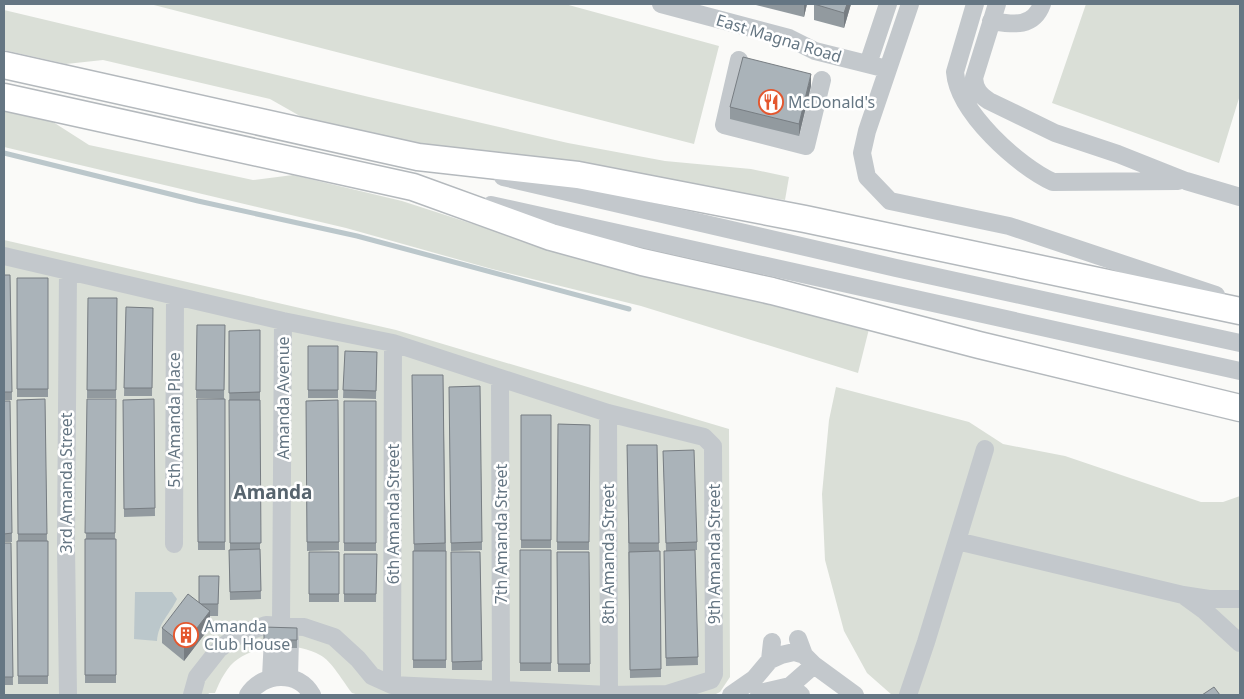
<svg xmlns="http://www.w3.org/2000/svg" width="1244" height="699" viewBox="0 0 1244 699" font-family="'Noto Sans',sans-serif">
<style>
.green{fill:#dadfd7}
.water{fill:#bbc7cb}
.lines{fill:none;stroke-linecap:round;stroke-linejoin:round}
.stream{stroke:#bbc7cb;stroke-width:5}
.highway-casing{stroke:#b4b9bd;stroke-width:29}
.minor{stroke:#c3c8cc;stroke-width:18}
.highway{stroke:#fff;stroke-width:26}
.wall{fill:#929a9f}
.shaded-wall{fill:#777d82}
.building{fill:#aab3b9;stroke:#777d82}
.labels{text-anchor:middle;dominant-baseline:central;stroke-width:5;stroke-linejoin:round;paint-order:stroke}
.street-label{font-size:16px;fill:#657683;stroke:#fff}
.poi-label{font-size:16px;fill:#657683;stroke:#fff;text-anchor:start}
.quarter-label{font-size:19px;font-weight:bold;fill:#57646e;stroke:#fff}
</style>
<rect width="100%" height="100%" fill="#fafaf8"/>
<path class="green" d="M150,4h415l154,42 -25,98z
M1086,4h154v91l-21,68 -167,-60z
M4,10l365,87 199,46 97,18 86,8 38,8 -4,23 -342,-52 -136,-28 -37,-21 -167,-39 -37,4 -62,-14z
M4,111l49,11 36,23 164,35 40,-5 109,26 136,44 332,80 -12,48 -217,-67 -149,-37 -146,-41 -342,-81z
M4,240l392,90 333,99 1,248 -10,15 -6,3h-355l-7,-2c-8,-10 -21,-33 -32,-38 -25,-13 -58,-12 -82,4 -11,7 -18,22 -23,34h-6l-1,2h-204z
M836,387l133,35 34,22 62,12 136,46h22l17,-6v199h-348l-25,-22 -23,-42 -19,-71 -3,-66 7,-74z"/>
<path class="water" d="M135,592h37l5,7c-7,15 -19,24 -20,42l-23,-2z"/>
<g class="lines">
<path class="stream" d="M4,153l194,48 159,35 272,73"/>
<defs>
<path id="highway" d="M4,65l414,92 160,18 227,44 435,92
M4,97l409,90 138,50 91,25 130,29 207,54 261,63"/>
</defs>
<use href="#highway" class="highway-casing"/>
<path class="minor" d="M661,4l128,34 26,13 72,18
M910,4l-43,127 -5,22 5,24 23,24 119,25 207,69
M975,4l-20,68c3,40 63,94 98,110l125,-1
M997,4l-23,74c1,12 6,17 15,23l66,32 63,21 68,27 54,16
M991,21c20,3 42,8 51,-17
M739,60l-15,65 82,21 16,-66
M868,64l20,-60
M503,177l393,91 344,75
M491,205l749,166
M4,256l279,65 110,22 215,70 96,24 9,9 1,228 -3,6 -44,14 -58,1 -217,-10 -20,-9 -14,-17 -24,-22 -30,-10 -38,-2 -26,9 -21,15 -22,28 -5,18
M68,271l-2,275 2,149
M500,379l1,311
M608,413l1,282
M957,541l226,54
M174,544l1,-248
M1240,599h-31l-26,-4 22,16 35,32
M281,625l2,-304
M283,628l7,10 -1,39
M798,639l6,16 10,10 41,30
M770,660l2,-18
M271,677l2,-39 7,-11
M392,685l1,-342
M790,686l24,-21
M248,695c15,-23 50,-25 64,0
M731,695l23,-16 16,-19 11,-5 13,-3 10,3
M759,695l5,-3 26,-6 11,9
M908,695l18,-53 59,-193"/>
<use href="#highway" class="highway"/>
</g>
<path class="wall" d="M752,4h55l-3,13z
M814,4h37l-7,24 -30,-8z
M811,86l-12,50 -69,-17v-12z
M4,275h6l2,125h-8z
M17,278h31v119h-31z
M88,298h29l-1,100h-29z
M126,307l27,1 -1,88h-28z
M197,325h28l-1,74 -28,-1z
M229,331l31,61v159l1,48 -31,1 -1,-42 1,-8z
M308,346h30v52h-30z
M345,351l32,1 -1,47 -33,-1z
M412,375h31l3,176v117h-33v-117h1z
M480,386l2,164 -31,1 -2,-164z
M45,399l2,142h1v143h-30l-1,-143h1l-1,-141z
M87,399h29l-1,140h1v144h-31z
M154,399l1,117 -31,1 -1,-117z
M197,399h28v151h-27z
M338,400l1,150 -32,1 -1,-150z
M4,401h6l2,141h-8z
M344,401h32v150h-32z
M521,415h30v133h-30z
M558,424l32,1 -1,125h-32z
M627,445h30l2,106h1l1,126 -31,1z
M663,451l34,91v8h-2l3,115 -32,1 -2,-107 2,-8z
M4,543h7l2,142h-9z
M520,550h31v121h-31z
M309,552h30v50h-30z
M451,552h29l2,118h-30z
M557,552h32l1,120h-32z
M344,554h33l-1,48h-32z
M219,576l-1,40h-8v11l-26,34 -22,-18v-15l37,-26z
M264,627l33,1v20h-33z"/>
<path class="shaded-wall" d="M804,4h3l-3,13z
M847,4h4l-7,24v-15z
M811,74v12l-12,50v-12z
M210,611v16l-26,34v-16z"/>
<path class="building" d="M814,4h33l-3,9z
M743,57l68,17 -12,50 -69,-17z
M4,275h6l2,117h-8z
M17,278h31v111h-31z
M88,298h29l-1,92h-29z
M126,307l27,1 -1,80h-28z
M197,325h28l-1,65h-28z
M260,330v62l-31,1v-62z
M308,346h30v44h-30z
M345,351l32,1 -1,39 -33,-1z
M412,375h31l2,168 -31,1z
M480,386l2,156 -31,1 -2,-156z
M45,399l2,135h-29l-1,-134z
M87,399h29l-1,134h-30z
M154,399l1,109 -31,1 -1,-109z
M197,399h28v143h-27z
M229,400h31l1,143h-31z
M338,400l1,142h-32l-1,-141z
M4,401h6l2,132 -8,1z
M344,401h32v142h-32z
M521,415h30v125h-30z
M558,424l32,1 -1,117h-32z
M627,445h30l2,98h-30z
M694,450l3,92 -31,1 -3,-92z
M85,539h31v136h-31z
M17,541h31v135h-30z
M4,543h7l2,134h-9z
M260,549l1,42 -31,1 -1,-42z
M520,550h31v113h-31z
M695,550l3,107 -32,1 -2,-107z
M413,551h33v109h-33z
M660,551l1,118 -31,1 -1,-118z
M309,552h30v42h-30z
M451,552h29l2,109 -30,1z
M557,552h32l1,112h-32z
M344,554h33l-1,40h-32z
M199,576h20l-1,28h-17l-2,-2z
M188,594l22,17 -26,34 -22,-17z
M264,627l33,1v12h-33z
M1214,687l6,8h-18z"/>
<defs>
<symbol id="restaurant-ring" viewBox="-11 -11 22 22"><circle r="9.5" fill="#fff" stroke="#e4572e" stroke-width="1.5"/><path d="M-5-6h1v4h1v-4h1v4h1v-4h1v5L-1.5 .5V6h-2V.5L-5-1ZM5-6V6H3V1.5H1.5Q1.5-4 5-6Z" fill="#e4572e"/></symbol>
<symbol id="building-ring" viewBox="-11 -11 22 22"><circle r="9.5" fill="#fff" stroke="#e4572e" stroke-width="1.5"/><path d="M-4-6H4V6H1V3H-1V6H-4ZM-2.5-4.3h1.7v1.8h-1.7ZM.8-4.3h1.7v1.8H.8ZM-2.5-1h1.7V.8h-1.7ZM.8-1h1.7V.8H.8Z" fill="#e4572e"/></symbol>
</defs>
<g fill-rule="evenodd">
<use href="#restaurant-ring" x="757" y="88" width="28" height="28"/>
<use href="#building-ring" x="172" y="621" width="28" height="28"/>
</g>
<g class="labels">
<g class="street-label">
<text transform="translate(779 38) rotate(17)">East Magna Road</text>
<text transform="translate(283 398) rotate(-90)">Amanda Avenue</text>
<text transform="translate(174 420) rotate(-90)">5th Amanda Place</text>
<text transform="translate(66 483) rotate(-90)">3rd Amanda Street</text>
<text transform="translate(393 514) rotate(-90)">6th Amanda Street</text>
<text transform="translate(501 534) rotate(-90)">7th Amanda Street</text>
<text transform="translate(608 554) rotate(-90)">8th Amanda Street</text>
<text transform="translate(714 554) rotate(-90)">9th Amanda Street</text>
</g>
<g class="poi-label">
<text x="788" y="102">McDonald's</text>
<text x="204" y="626">Amanda<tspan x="204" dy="18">Club House</tspan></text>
</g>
<g class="quarter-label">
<text x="273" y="492">Amanda</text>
</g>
</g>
<rect width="1244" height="699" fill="none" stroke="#657683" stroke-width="10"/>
</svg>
